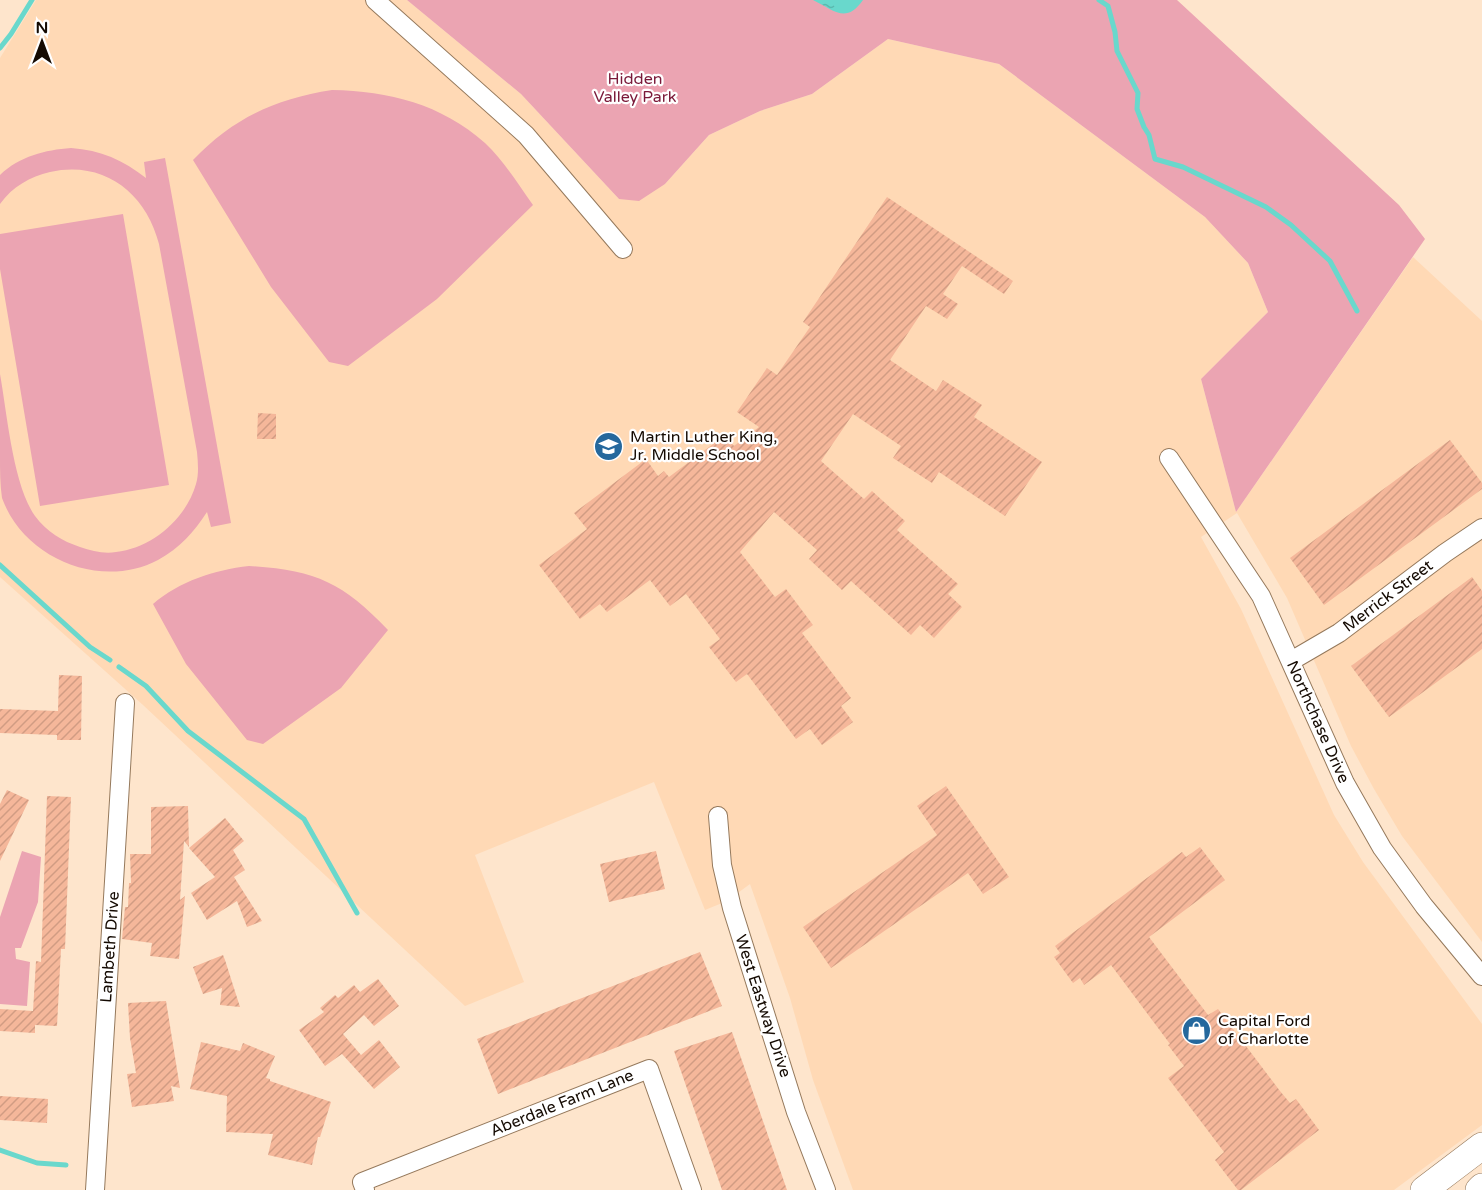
<svg xmlns="http://www.w3.org/2000/svg" width="1482" height="1190" viewBox="0 0 1482 1190" font-family="'Varela Round',sans-serif">
<style>
.built{fill:#ffd9b5}
.green{fill:#eba4b2}
.water{fill:url(#water-ripples)}
.lines{fill:none;stroke-linecap:round;stroke-linejoin:round}
.stream{stroke:#69d8cc;stroke-width:5}
.building{fill:url(#building-hatch)}
.minor-casing{stroke:#95795c;stroke-width:20}
.primary-casing{stroke:#95795c;stroke-width:28}
.minor{stroke:#fff;stroke-width:18}
.primary{stroke:#fff;stroke-width:27}
.labels{text-anchor:middle;dominant-baseline:central;stroke-width:4.5;stroke-linejoin:round;paint-order:stroke}
.park-label{font-size:16px;fill:#7a1939;stroke:#fff}
.poi-label{font-size:16px;fill:#140a02;stroke:#fff;text-anchor:start}
.street-label{font-size:16px;fill:#140a02;stroke:#fff}
</style>
<defs>
<pattern id="water-ripples" width="26" height="14" patternUnits="userSpaceOnUse" patternTransform="scale(1.5)"><rect width="26" height="14" fill="#69d8cc"/><path d="M2 4q2-2 4 0t4 0M15 11q2-2 4 0t4 0" fill="none" stroke="#5ab8ae"/></pattern>
<pattern id="building-hatch" width="6" height="6" patternUnits="userSpaceOnUse" patternTransform="scale(1.5)"><rect width="6" height="6" fill="#f5b79a"/><path d="M-1 1l2-2M0 6l6-6M5 7l2-2" fill="none" stroke="#d19c83"/></pattern>
</defs>
<rect width="100%" height="100%" fill="#fee5cc"/>
<path class="built" d="M36,0h371l114,94 98,105 46,-15 44,-49 51,-24 52,-17 76,-55 111,25 206,153 43,46 20,49 -67,67 35,133 177,-255 69,64v621l-80,-106 -28,-47 -23,-43 -64,-148 -50,-85 -36,24 40,72 93,206 29,47 119,162v101l-88,65h-541l-40,-110 -23,-82 -40,-114 -23,17 -22,9 -51,-128 -179,73 49,127 -59,24 -322,-301 -143,-128v-519z"/>
<path class="green" d="M407,0h770l222,205 26,34 -189,273 -35,-133 67,-67 -20,-49 -43,-46 -206,-153 -111,-25 -76,55 -52,17 -51,24 -44,49 -26,17 -20,-2 -98,-105z
M332,90c57,1 109,14 153,53 19,18 33,41 48,62l-96,94 -89,67 -19,-4 -58,-75 -78,-127c40,-42 82,-61 139,-70z
M71,148c30,2 52,12 75,30l-2,-16 21,-4 66,365 -20,4 -4,-15c-13,20 -27,36 -49,48 -57,30 -134,-1 -156,-62 -2,-13 -2,-28 -2,-41 0,-28 0,-55 0,-83 7,39 13,111 35,142 12,16 27,25 45,31 12,4 24,7 36,5 36,-4 70,-33 80,-68 3,-10 2,-21 1,-32l-38,-208c-13,-51 -55,-84 -109,-72 -20,5 -37,14 -50,32v-29c20,-19 45,-25 71,-27z
M123,214l46,271 -129,21 -40,-237v-35z
M249,566c66,4 93,16 139,64l-47,58 -78,56 -16,-4 -61,-76 -33,-60c27,-23 61,-34 96,-38z
M22,851l19,6 -3,45 -17,46h-6l1,11 14,3 -3,44 -27,-2v-87z"/>
<path class="water" d="M813,0h50c-17,24 -28,11 -50,0z"/>
<g class="lines">
<path class="stream" d="M1099,0l9,6 7,26 2,19 21,42 -1,16 7,18 5,8 6,24 28,8 83,40 25,18 39,36 27,50
M0,48l11,-14 21,-34
M0,565l90,82 20,13
M119,667l27,19 42,45 116,88 53,94
M0,1150l37,13 29,2"/>
</g>
<path class="building" d="M887,197l126,84 -9,13 -42,-28 -19,28 15,10 -11,15 -21,-13 -36,54 46,31 7,-11 39,25 -8,12 68,45 -37,54 -66,-44 -7,11 -39,-25 8,-12 -48,-32 -32,47 43,38 8,-8 33,30 -8,9 61,54 -10,10 14,13 -28,31 -14,-13 -9,10 -60,-54 -9,9 -33,-31 8,-9 -43,-38 -34,40 35,45 11,-8 27,36 -11,8 49,65 -10,8 12,16 -31,23 -12,-16 -14,10 -49,-65 -11,8 -27,-35 11,-8 -34,-45 -16,12 -20,-26 -43,32 -7,-8 -20,15 -41,-54 48,-36 -13,-16 72,-54 12,17 6,-5 5,6 56,-42 9,11 25,-19 -22,-15 30,-44 10,7 33,-48 -7,-5z
M258,413l18,1v25h-19z
M1450,440l32,43v6l-158,116 -34,-47z
M1472,577l10,14v58l-93,68 -38,-51z
M59,675l23,1 -1,64h-24v-5l-57,-2v-24l58,2z
M946,786l63,91 -26,17 -15,-21 -137,95 -28,-41 134,-92 -20,-29z
M7,790l22,10 -29,61v-57z
M47,796l24,1 -6,152h-4l-4,77 -22,-1v8l-35,-2v-22l33,2 3,-50 5,1z
M188,806l1,41 -5,-6 -4,59 5,-4 -6,63 -29,-3 2,-13 -30,-4 3,-32h3l1,-24h2l-1,-29h21v-47z
M225,818l19,23 -11,9 12,20 -11,7 28,44 -15,6 -10,-26 -30,19 -16,-27 24,-16 -26,-29z
M1200,847l25,33 -76,57 59,78 10,-6 62,82 10,12 6,-4 23,31 -78,60h-3l-23,-30 9,-8 -56,-74 16,-12 -16,-21 2,-1 -59,-79 -27,20 -4,-7 -7,5 -19,-26 6,-4 -5,-7 127,-94 4,5z
M656,851l9,38 -56,13 -9,-38z
M700,952l22,54 -224,88 -21,-55z
M223,955l2,5 15,47 -20,-2 2,-17 -19,6 -10,-27z
M378,979l21,27 -25,20 -10,-11 -21,19 18,21 18,-15 21,27 -26,22 -32,-35 -17,12 -26,-36 25,-18 -4,-4 15,-13 3,3 16,-13 6,7z
M166,1001l14,87 -9,-2 3,15 -42,6 -5,-33 9,-1 -6,-35 -2,-35z
M732,1032l55,158h-65l-48,-139z
M201,1042l39,9 3,-8 32,13 -9,22 4,1v2l61,21 -11,35h-2l-6,28 -44,-10 5,-21 -47,-2 1,-36 -37,-7z
M0,1096l48,3 -1,24 -47,-3z"/>
<g class="lines">
<defs>
<path id="minor" d="M375,0l151,135 97,114
M1169,458l92,138 84,187 37,65 42,58 58,70
M1291,661l48,-28 106,-80 37,-25
M718,816l4,49 10,43 64,204 30,78
M95,1190l30,-487
M365,1190l-3,-8 287,-113 43,121"/>
<path id="primary" d="M1424,1190l58,-44
M1479,1190l3,-3"/>
</defs>
<use href="#minor" class="minor-casing"/>
<use href="#primary" class="primary-casing"/>
<use href="#minor" class="minor"/>
<use href="#primary" class="primary"/>
</g>
<defs>
<symbol id="school-disc" viewBox="-11 -11 22 22"><circle r="9.5" fill="#25689d" stroke="#fff"/><path d="M0-5L7-2L0 1L-7-2ZM-4 1L0 2.5L4 1V4Q0 6-4 4Z" fill="#fff"/></symbol>
<symbol id="shop-disc" viewBox="-11 -11 22 22"><circle r="9.5" fill="#25689d" stroke="#fff"/><path d="M-5-2.5h2.3a2.7 3.5 0 0 1 5.4 0H5L5.5 6h-11ZM-1.5-2.5h3a1.5 2.3 0 0 0-3 0Z" fill="#fff"/></symbol>
</defs>
<g fill-rule="evenodd">
<use href="#school-disc" x="592" y="430" width="33" height="33"/>
<use href="#shop-disc" x="1180" y="1014" width="33" height="33"/>
</g>
<g class="labels">
<g class="park-label">
<text x="635" y="79">Hidden<tspan x="635" dy="18">Valley Park</tspan></text>
</g>
<g class="poi-label">
<text x="630" y="437">Martin Luther King,<tspan x="630" dy="18">Jr. Middle School</tspan></text>
<text x="1218" y="1021">Capital Ford<tspan x="1218" dy="18">of Charlotte</tspan></text>
</g>
<g class="street-label">
<text transform="translate(1388 596) rotate(-37)">Merrick Street</text>
<text transform="translate(1318 722) rotate(66)">Northchase Drive</text>
<text transform="translate(110 947) rotate(-86)">Lambeth Drive</text>
<text transform="translate(763 1006) rotate(72)">West Eastway Drive</text>
<text transform="translate(562 1103) rotate(-22)">Aberdale Farm Lane</text>
</g>
</g>
<g transform="translate(42 42)" stroke="#ffffff" stroke-width="4.5" paint-order="stroke">
<path d="M0-4.5L10 22L0 15L-10 22Z" fill="#140a02"/>
<text y="-9" font-size="16" font-weight="bold" text-anchor="middle" fill="#140a02">N</text>
</g>
</svg>
